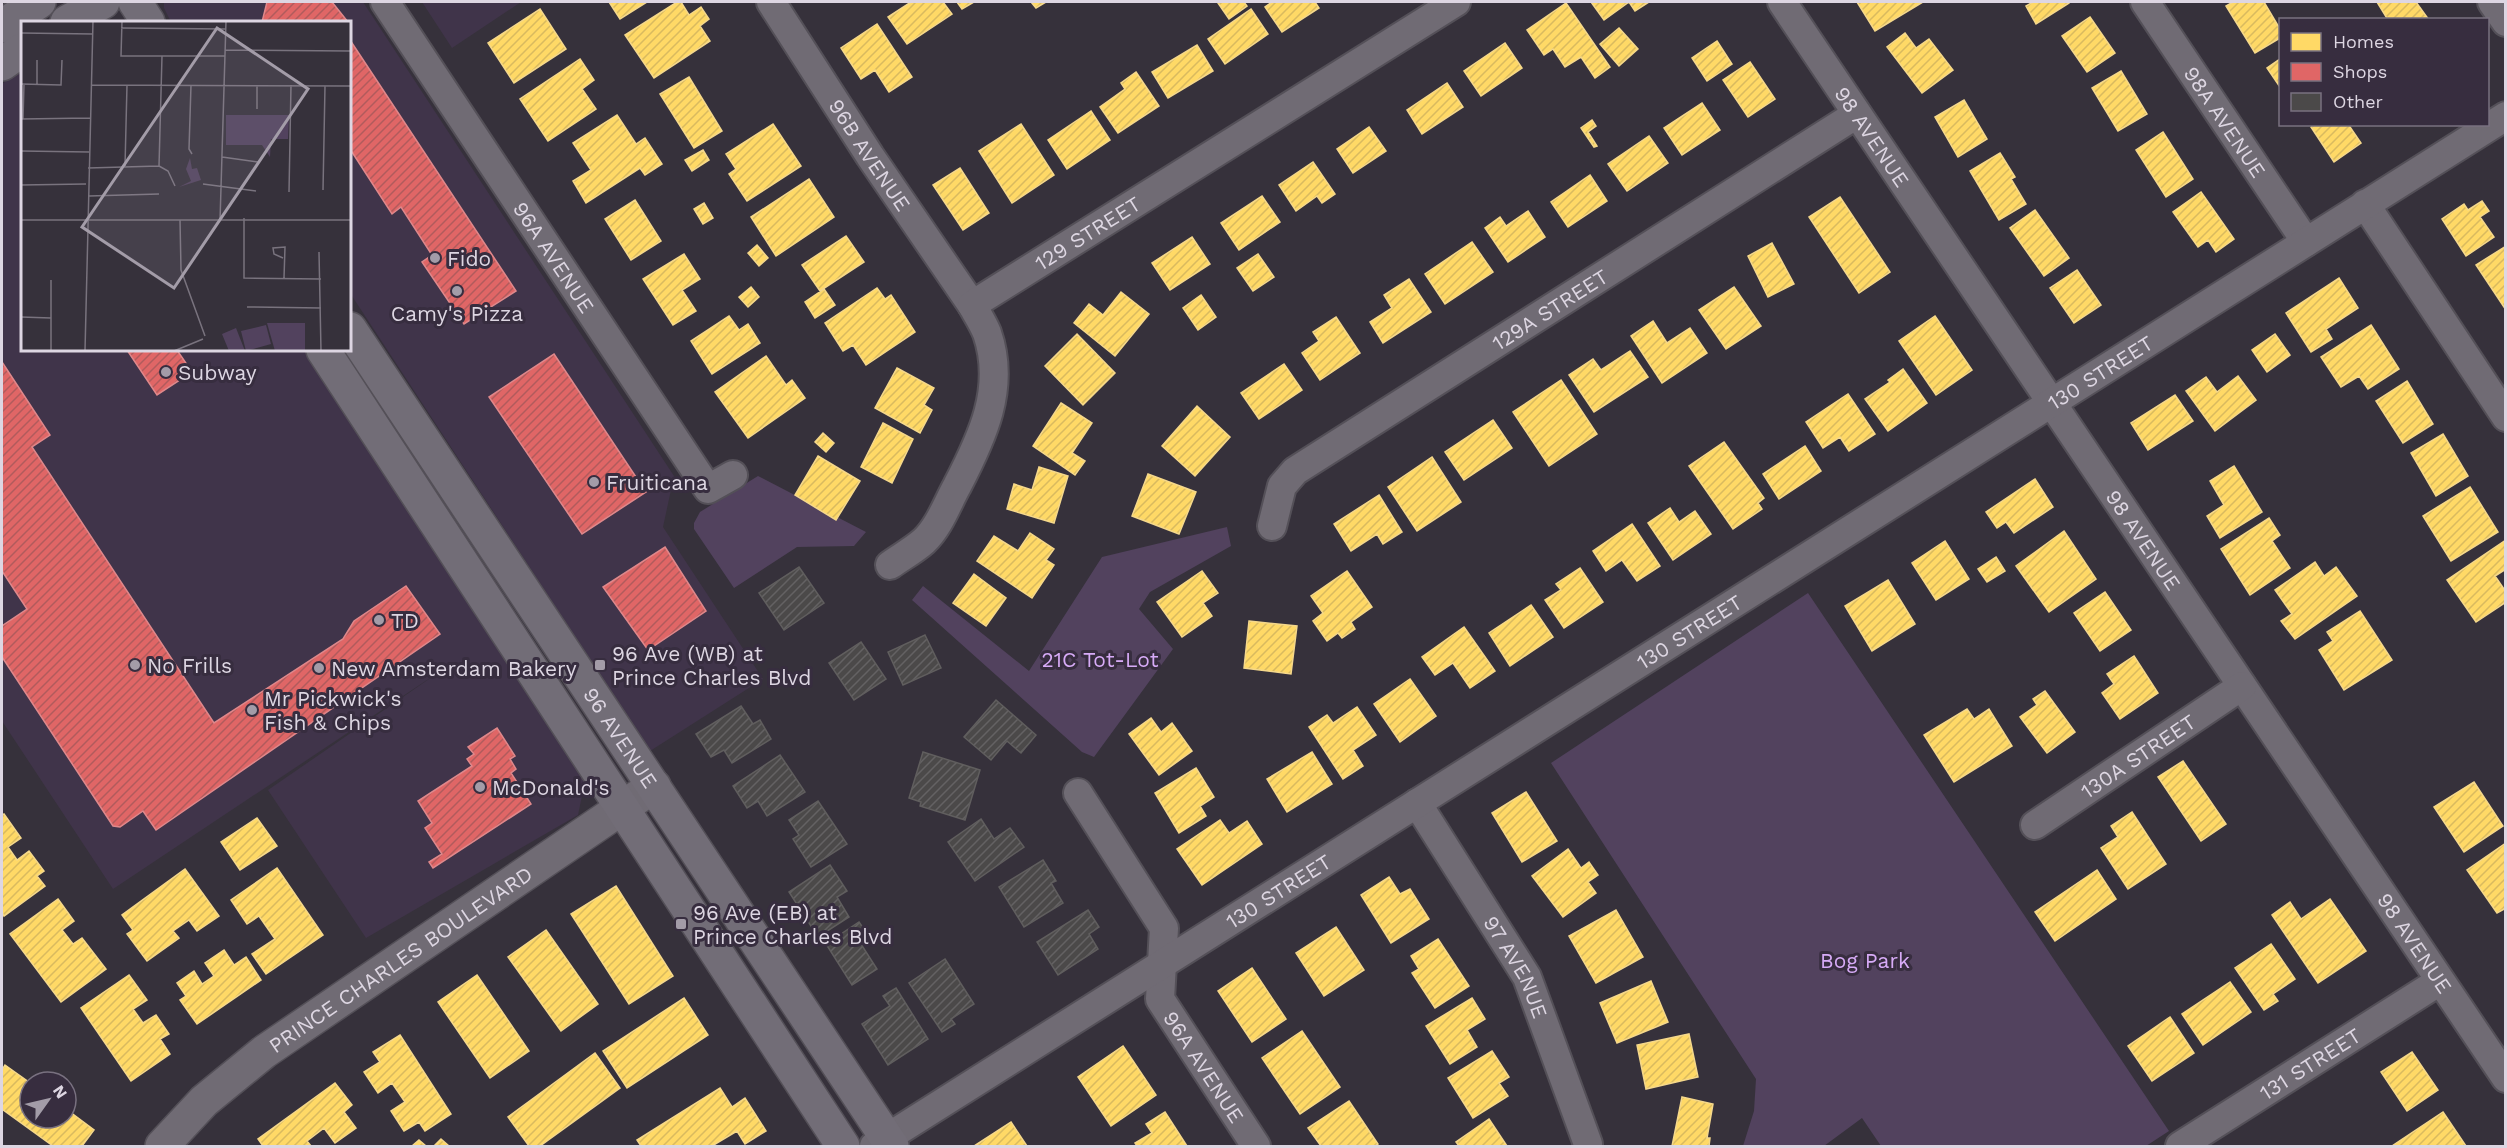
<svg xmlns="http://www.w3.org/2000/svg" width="2507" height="1148" viewBox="0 0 2507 1148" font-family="'Work Sans',sans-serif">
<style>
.built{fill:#40344a}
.green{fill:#52425e}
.homes{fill:url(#homes-hatch);stroke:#f5d88b;stroke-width:1.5}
.shops{fill:url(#shops-hatch);stroke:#df888b;stroke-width:1.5}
.building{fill:url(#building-hatch);stroke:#605e5e;stroke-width:1.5}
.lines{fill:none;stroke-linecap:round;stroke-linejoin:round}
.minor-casing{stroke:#545058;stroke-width:32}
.tertiary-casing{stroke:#545058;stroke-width:36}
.secondary-casing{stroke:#545058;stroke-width:36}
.minor{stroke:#706b74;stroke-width:28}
.tertiary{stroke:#706b74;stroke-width:33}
.secondary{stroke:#726d77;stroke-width:33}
.poi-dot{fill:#a39ca8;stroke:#372d3f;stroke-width:2}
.labels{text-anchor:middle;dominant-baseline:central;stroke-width:6;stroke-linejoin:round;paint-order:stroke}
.street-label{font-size:21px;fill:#ddd6e2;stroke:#372d3f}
.poi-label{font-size:21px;fill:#ddd6e2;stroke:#372d3f;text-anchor:start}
.park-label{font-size:21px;fill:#d7abf7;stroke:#372d3f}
.inset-road{fill:none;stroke:#79737e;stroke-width:1.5}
.view{fill:#a39ca8;fill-opacity:0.15;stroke:#a39ca8;stroke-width:3}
.inset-edge{fill:none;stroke:#ddd6e2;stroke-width:3}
</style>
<defs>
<pattern id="homes-hatch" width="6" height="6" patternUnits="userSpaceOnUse" patternTransform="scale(1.5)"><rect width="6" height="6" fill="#ffd966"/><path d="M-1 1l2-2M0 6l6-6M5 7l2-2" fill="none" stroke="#d9ba5f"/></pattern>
<pattern id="shops-hatch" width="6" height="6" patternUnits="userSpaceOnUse" patternTransform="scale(1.5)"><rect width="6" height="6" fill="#e06666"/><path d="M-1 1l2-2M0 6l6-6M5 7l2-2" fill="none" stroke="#b15b5c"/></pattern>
<pattern id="building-hatch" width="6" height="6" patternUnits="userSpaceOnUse" patternTransform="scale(1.5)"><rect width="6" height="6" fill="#4b4949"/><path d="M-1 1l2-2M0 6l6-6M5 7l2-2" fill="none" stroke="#646263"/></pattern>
</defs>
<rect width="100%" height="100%" fill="#36313b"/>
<path class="built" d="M164,2h199l311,474 -11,51 100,152 -113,72 -300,-458v-271h-179l-7,-14z
M422,2h99l-69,46z
M22,70v280h283l281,427 -8,38 -212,123 -98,-148 177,-122 -332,221 -111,-168v-637z"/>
<path class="green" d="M758,476l108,56 -12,14 -57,1 -63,41 -40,-59v-6l6,-11z
M1227,527l4,19 -81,46 -11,17 34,40 -79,108 -12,-5 -170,-152 11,-14 106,85 73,-114z
M1808,593l361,538 -23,15h-265l-19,-28 -38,28h-81l11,-35 2,-32 -205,-316z"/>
<path class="homes" d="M609,2h38l-27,17z
M677,2h4l8,13 12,-8 8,12 -9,7 10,15 -56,37 -29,-43z
M911,2h32l9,12 -45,30 -19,-27z
M957,2h17l-12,7z
M1031,2h15l-10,6z
M1220,2h24l3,4 -18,13 -11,-16z
M1272,2h43l4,6 -37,24 -17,-25z
M1591,2h58l-14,9 -6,-9 -25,18z
M1857,2h66l-48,29z
M2033,2h36v1l-33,21 -10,-18z
M2233,2h31l16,27v9l-25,15 -29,-47z
M2377,2h39l13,18h-41z
M1566,3l44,64 -15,11 -14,-21 -16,10 -12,-18 -9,6 -17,-25z
M540,9l26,40 -52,34 -26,-40z
M1251,9l17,25 -43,30 -17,-25z
M2090,17l25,36 -28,19 -25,-36z
M877,24l35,53 -23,15 -14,-22 -14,9 -20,-31z
M1619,28l19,21 -19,17 -19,-22z
M1905,33l11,15 13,-9 24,31 -31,23 -35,-46z
M1717,41l15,23 -25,17 -15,-23z
M1505,43l17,25 -41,28 -17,-25z
M1197,45l16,26 -45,27 -16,-26z
M580,59l14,21 -12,9 14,20 -48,32 -28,-42z
M2280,59v28l-13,-19z
M1750,62l25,37 -27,18 -25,-37z
M2121,71l26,43 -29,17 -26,-43z
M1136,72l23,34 -41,27 -18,-26 25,-18 -4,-6z
M689,77l33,54 -28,17 -34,-54z
M1447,83l16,24 -41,27 -15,-24z
M1964,100l23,39 -29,18 -23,-40z
M1702,103l18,27 -38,25 -18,-27z
M1091,111l19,29 -43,29 -19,-29z
M617,115l19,29 9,-6 17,26 -17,11 -5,-7 -54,35 -13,-22 18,-11 -18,-27z
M1592,120l4,6 -8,6 9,14 -3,1 -13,-19z
M773,124l28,42 -54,35 -18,-27 7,-5 -10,-15z
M1021,124l33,51 -42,28 -33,-52z
M2314,124h34l13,19 -27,19 -23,-35z
M1369,127l17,24 -33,22 -16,-24z
M2163,132l30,47 -27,18 -30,-47z
M1649,136l19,27 -41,28 -19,-27z
M703,150l6,10 -17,11 -7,-11z
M2000,153l15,24 -4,2 15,25 -27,16 -29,-49z
M1313,162l22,32 -13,9 -5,-7 -21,15 -17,-26z
M960,168l29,45 -26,17 -30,-45z
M1590,175l17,26 -39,26 -17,-25z
M809,179l25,38 -58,39 -25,-39z
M2201,192l33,47 -18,13 -8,-12 -10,7 -25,-35z
M1262,196l18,26 -41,28 -18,-27z
M1840,197l50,75 -31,21 -50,-76z
M635,200l26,41 -30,19 -26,-41z
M2482,201l7,10 -9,6 14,20 -28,19 -24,-37 22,-15 4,6z
M704,203l9,15 -10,6 -9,-15z
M2035,210l34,48 -25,18 -34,-48z
M1528,211l17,26 -37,25 -23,-34 15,-11 6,9z
M846,236l18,26 -44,29 -18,-26z
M1192,237l18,27 -40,26 -18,-27z
M1472,242l21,30 -48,32 -20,-30z
M1772,243l22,41 -26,13 -20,-41z
M757,245l11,13 -9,8 -11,-13z
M2506,246v59l-2,2 -28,-42z
M684,254l16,25 -18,11 14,21 -23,14 -30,-46z
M1258,254l16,23 -21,14 -16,-23z
M2077,270l24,35 -27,18 -24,-35z
M2339,278l19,30 -32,21 6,10 -21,13 -25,-39z
M1409,279l22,33 -48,31 -13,-21 22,-14 -8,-13z
M751,287l8,10 -11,10 -9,-10z
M1734,287l27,39 -35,23 -27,-39z
M877,288l8,11 6,-4 24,37 -49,33 -13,-20 -10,6 -18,-28z
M824,289l11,16 -20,13 -10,-16z
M1121,292l28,22 -34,42 -41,-33 15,-19 14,11z
M1201,295l15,22 -18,13 -15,-22z
M729,316l10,14 9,-6 12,19 -48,31 -21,-33z
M1935,316l37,54 -36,25 -37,-54z
M1336,317l24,36 -40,27 -18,-27 17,-12 -6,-9z
M1653,321l14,22 23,-15 17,25 -45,30 -31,-47z
M2371,325l28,44 -31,20 -9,-13 -18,11 -20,-30z
M1077,334l38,39 -32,32 -38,-39z
M2275,334l15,21 -23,17 -15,-22z
M1630,351l18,26 -54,35 -25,-37 24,-16 8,11z
M766,356l20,29 6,-5 13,18 -57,40 -33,-46z
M1284,364l18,26 -43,29 -18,-26z
M897,368l37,20 -10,17 8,5 -12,23 -45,-25z
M1903,369l24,34 -39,28 -23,-32 25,-17 -2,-2z
M2238,376l18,24 -41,31 -29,-40 20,-14 11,15z
M1561,380l36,54 -48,32 -36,-54z
M2407,381l26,43 -30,19 -27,-42z
M1848,394l27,40 -26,17 -9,-14 -17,11 -17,-26z
M2175,395l18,26 -45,29 -17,-27z
M1061,403l31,20 -20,30 13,8 -10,14 -42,-29z
M1197,406l33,31 -35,39 -33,-30z
M1493,420l19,28 -48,32 -19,-28z
M883,423l30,16 -21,44 -31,-16z
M823,433l11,10 -8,9 -11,-10z
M2443,434l25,42 -32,20 -25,-43z
M1724,442l40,56 -6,5 4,6 -29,20 -44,-63z
M1805,446l16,25 -42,28 -16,-25z
M818,456l42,25 -24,39 -41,-25z
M1432,457l29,45 -44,29 -29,-44z
M2234,466l28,46 -42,26 -13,-22 17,-11 -14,-24z
M1039,467l29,9 -14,47 -47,-14 7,-25 18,6z
M1148,474l48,18 -17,42 -47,-18z
M2035,479l18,28 -39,26 -8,-11 -9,6 -11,-16z
M2470,487l28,45 -47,29 -28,-45z
M1379,495l23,37 -19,12 -6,-10 -26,17 -17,-27z
M1670,508l9,14 16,-11 16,23 -38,26 -25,-37z
M2269,518l11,17 -8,6 18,27 -40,27 -29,-46z
M1632,524l28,42 -23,15 -15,-21 -16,11 -13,-20z
M2064,531l32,48 -47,33 -33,-46z
M1030,533l24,16 -8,11 8,5 -22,33 -55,-37 17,-25 24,15z
M2506,540v29l-11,7 11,16v10l-30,20 -29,-42z
M1945,541l24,38 -33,21 -24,-37z
M1996,557l9,14 -18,11 -9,-13z
M2315,562l9,14 12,-9 21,29 -62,43 -14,-18 11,-7 -17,-24z
M1580,568l23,34 -39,26 -19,-28 16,-10 -5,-6z
M1202,571l16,22 -15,10 9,13 -30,21 -25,-35z
M1347,571l25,36 -21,15 4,7 -13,9 -4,-5 -11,8 -14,-20 10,-8 -12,-17z
M974,574l32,24 -20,28 -33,-23z
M1888,580l27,44 -43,27 -27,-45z
M2105,592l26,38 -31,21 -26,-38z
M1531,605l22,32 -43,29 -21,-33z
M2360,611l32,49 -48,30 -25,-40 14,-9 -6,-9z
M1249,621l48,5 -6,48 -47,-6z
M1464,627l31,44 -25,17 -17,-25 -18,12 -13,-18z
M2134,656l24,37 -38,26 -18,-26 12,-9 -7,-10z
M1410,679l26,37 -36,26 -26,-38z
M2045,691l30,41 -28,21 -27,-36 17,-12 -4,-6z
M1357,707l19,28 -23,15 10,16 -20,13 -34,-52 18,-12 6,8z
M1967,709l7,10 15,-10 23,37 -58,36 -30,-47z
M1151,718l10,14 11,-9 20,28 -33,24 -30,-41z
M1312,752l20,32 -45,28 -20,-33z
M2183,761l43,63 -25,17 -43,-64z
M1196,768l18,29 -14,9 6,10 -27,17 -24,-40z
M2474,782l29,44 -39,26 -30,-45z
M1526,792l31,49 -35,21 -30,-49z
M2132,812l34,52 -38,25 -27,-41 17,-11 -7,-11z
M4,814l17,24 -13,9 9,13 12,-9 15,20 -7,5 8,10 -41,30 -2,-4v-97z
M257,818l20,28 -37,24 -19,-28z
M1220,820l9,13 18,-12 15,23 -60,41 -25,-36z
M2506,843v65l-9,5 -30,-43z
M1568,849l13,19 8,-6 9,13 -10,7 8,11 -33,24 -31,-41z
M277,868l46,67 -57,39 -14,-20 23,-15 -16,-23 -12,8 -16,-24z
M185,869l34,47 -22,15 -8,-11 -16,11 6,7 -32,23 -20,-27 6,-4 -11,-15z
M2097,870l19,29 -61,42 -20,-29z
M1389,877l11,17 10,-5 19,30 -38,24 -30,-48z
M616,886l57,90 -44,28 -58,-90z
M58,899l16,22 -12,9 11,14 9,-6 24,31 -45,33 -51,-68z
M2330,899l36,52 -48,32 -46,-68 18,-13 11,17z
M1616,910l27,47 -47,26 -27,-47z
M1336,927l28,43 -40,26 -28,-43z
M546,930l52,74 -37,27 -53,-74z
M1438,939l31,47 -34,22 -23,-35 7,-4 -8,-13z
M2271,944l24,35 -22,15 5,7 -14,9 -29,-42z
M224,950l10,15 12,-8 15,23 -64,44 -17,-24 6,-4 -9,-13 17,-12 8,13 12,-8 -9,-13z
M1252,968l34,51 -34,23 -34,-51z
M129,975l18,25 -14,9 10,14 13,-8 13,19 -9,5 10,15 -39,27 -50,-73z
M477,975l52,76 -39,27 -52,-76z
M1651,981l17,41 -51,21 -17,-40z
M2230,982l21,30 -48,33 -21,-31z
M684,998l24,37 -81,53 -24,-37z
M1472,998l13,21 -18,11 10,17 -27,17 -24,-38z
M2170,1017l24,36 -42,28 -24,-35z
M1302,1031l38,56 -40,27 -38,-56z
M1689,1034l9,43 -52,12 -9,-44z
M400,1035l51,79 -26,17 -6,-9 -15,9 -13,-20 14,-9 -13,-19 -14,10 -14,-21 16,-10 -7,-10z
M1123,1046l33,49 -45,31 -33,-49z
M1492,1051l17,26 -10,6 9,13 -35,22 -25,-40z
M2412,1052l26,38 -31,21 -26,-39z
M595,1053l25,35 -80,58h-11l-21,-29z
M5,1065l25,18v35h36v-9l28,21 -12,16h-29l-51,-37v-39z
M335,1083l17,22 -8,7 12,16 -21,15 -11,-15 -17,13 4,5h-48l-5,-7z
M720,1088l12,19 13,-9 21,33 -21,13 -8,-13 -25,15h-71l-4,-6z
M1682,1097l31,7 -6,34h3l-1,8h-37z
M1349,1101l29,43 -3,2h-54l-13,-18z
M1165,1112l22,34h-50l-2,-3 17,-10 -6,-9z
M2443,1112l23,34h-74z
M1489,1119l18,27h-48l-3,-4z
M1011,1122l16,24h-53z
M441,1139l8,7h-15z
M419,1140l7,6h-14z"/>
<path class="shops" d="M267,2h65l16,20h-86z
M350,40l166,251 -52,33 -42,-62 10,-7 -31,-48 -9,7 -42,-65z
M127,350h50l15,22 -35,23z
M554,354l92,138 -64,42 -93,-137z
M2,362l48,73 -18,12 182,276 129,-84 11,-18 52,-35 34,48 -284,196 -13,-19 -23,16 -7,-1 -111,-169v-31l25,-17 -25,-38z
M665,547l41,64 -58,39 -45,-63z
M497,728l18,28 -5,3 6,10 -5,4 20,31 -98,64 -4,-6 13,-8 -17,-26 7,-5 -14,-22 54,-35 -5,-7 7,-5 -6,-7z"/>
<path class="building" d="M799,567l25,36 -40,27 -25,-37z
M925,635l16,33 -38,17 -15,-33z
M861,642l25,37 -32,21 -25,-37z
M996,700l40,35 -15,18 -14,-12 -16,19 -27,-23z
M741,706l12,18 7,-4 11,19 -39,24 -8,-13 -13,7 -15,-23z
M923,752l57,18 -15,50 -45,-14 1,-4 -12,-4z
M780,755l25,37 -38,24 -9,-15 -11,7 -14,-22z
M818,801l29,43 -36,23 -18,-28 6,-4 -10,-15z
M981,819l13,20 16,-11 14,19 -49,34 -27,-39z
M1043,860l13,21 -5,2 12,20 -39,24 -25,-40z
M830,865l17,26 -10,6 12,20 -31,20 -29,-45z
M1088,910l11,17 -10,7 9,15 -40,26 -21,-33z
M859,922l9,13 -9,6 18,28 -25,16 -26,-41z
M945,959l29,45 -23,15 4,5 -13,8 -33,-49z
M896,988l32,51 -40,26 -26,-41 28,-18 -7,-10z"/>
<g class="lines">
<defs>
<g id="minor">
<path id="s1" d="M385,2l323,487 25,-14"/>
<path id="s2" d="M771,2l99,154 102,149"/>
<path id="s3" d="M1782,2l724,1076"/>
<path id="s4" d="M2145,2l161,240"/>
<path d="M2492,2l14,20"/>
<path d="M2365,204l141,213"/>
<path id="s5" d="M1272,526l10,-40 13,-15 562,-357"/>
<path id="s6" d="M890,565c11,-8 24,-15 34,-24 15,-14 23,-37 33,-55 25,-48 49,-98 30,-153 -4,-10 -10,-19 -15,-28l484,-303"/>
<path id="s7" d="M1078,793l86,135 -4,71 96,147"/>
<path id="s8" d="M1417,803l110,174 61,167"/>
<path id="s9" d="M2035,825l207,-139"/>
<path id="s10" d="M874,1146l1632,-1030"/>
<path id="s11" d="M2180,1146l260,-165"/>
</g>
<g id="tertiary">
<path id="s12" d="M162,1146l42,-45 60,-49 390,-266"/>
</g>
<g id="secondary">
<path d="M135,2l13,20"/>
<path d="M67,22l36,-20"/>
<path d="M2,26l37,-24"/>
<path d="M2,64l20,-14"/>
<path id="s13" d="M350,329l542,817"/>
<path d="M323,350l520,796"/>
</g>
</defs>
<use href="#minor" class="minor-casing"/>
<use href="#tertiary" class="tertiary-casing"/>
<use href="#secondary" class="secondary-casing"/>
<use href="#minor" class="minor"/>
<use href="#tertiary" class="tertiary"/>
<use href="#secondary" class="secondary"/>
</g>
<g class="poi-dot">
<circle cx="435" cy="258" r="6"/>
<circle cx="457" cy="291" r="6"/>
<circle cx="166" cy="372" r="6"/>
<circle cx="594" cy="482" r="6"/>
<circle cx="379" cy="620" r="6"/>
<circle cx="135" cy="665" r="6"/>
<rect x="594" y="659" width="12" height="12" rx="3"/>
<circle cx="319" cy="668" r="6"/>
<circle cx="252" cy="710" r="6"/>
<circle cx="480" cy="787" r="6"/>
<rect x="675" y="918" width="12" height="12" rx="3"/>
</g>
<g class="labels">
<g class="street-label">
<text stroke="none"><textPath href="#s4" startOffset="144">98A AVENUE</textPath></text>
<text stroke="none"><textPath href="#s3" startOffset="162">98 AVENUE</textPath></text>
<text stroke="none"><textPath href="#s2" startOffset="182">96B AVENUE</textPath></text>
<text stroke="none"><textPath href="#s6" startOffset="435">129 STREET</textPath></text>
<text stroke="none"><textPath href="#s1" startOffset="306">96A AVENUE</textPath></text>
<text stroke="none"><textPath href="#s5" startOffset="363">129A STREET</textPath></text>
<text stroke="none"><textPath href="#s10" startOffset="1450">130 STREET</textPath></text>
<text stroke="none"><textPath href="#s3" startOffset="648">98 AVENUE</textPath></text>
<text stroke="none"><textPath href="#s10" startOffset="964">130 STREET</textPath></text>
<text stroke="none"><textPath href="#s13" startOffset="490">96 AVENUE</textPath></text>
<text stroke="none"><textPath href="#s9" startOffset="124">130A STREET</textPath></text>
<text stroke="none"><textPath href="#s10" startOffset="478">130 STREET</textPath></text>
<text stroke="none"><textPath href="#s3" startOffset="1134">98 AVENUE</textPath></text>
<text stroke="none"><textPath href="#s12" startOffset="304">PRINCE CHARLES BOULEVARD</textPath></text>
<text stroke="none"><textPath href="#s8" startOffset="192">97 AVENUE</textPath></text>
<text stroke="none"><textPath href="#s11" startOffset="154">131 STREET</textPath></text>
<text stroke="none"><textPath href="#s7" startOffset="312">96A AVENUE</textPath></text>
</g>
<g class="poi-label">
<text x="447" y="258">Fido</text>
<text x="457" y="313" text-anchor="middle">Camy's Pizza</text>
<text x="178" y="372">Subway</text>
<text x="606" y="482">Fruiticana</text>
<text x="391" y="620">TD</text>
<text x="612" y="653">96 Ave (WB) at<tspan x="612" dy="24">Prince Charles Blvd</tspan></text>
<text x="147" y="665">No Frills</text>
<text x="331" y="668">New Amsterdam Bakery</text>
<text x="264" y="698">Mr Pickwick's<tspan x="264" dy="24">Fish &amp; Chips</tspan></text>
<text x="492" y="787">McDonald's</text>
<text x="693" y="912">96 Ave (EB) at<tspan x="693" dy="24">Prince Charles Blvd</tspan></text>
</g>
<g class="park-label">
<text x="1100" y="659">21C Tot-Lot</text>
<text x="1865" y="960">Bog Park</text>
</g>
</g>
<g transform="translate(21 21)">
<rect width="330" height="330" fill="#36313b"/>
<path d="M205,94h63l-1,24h-17l-1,18 -8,-12h-36zM169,137l2,11 5,-1 4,12 -22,7 12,-6 -5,-12zM246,302h38v28h-30zM245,304l5,19 -25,7 -5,-20zM215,307l9,23h-16l-7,-17z" fill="#52425e"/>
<path class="inset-road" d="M101,0l-1,35h104M100,7l105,1M0,12l72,1M204,29l126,1M141,35l-3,110 9,5 7,15M0,63l40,1 1,-25M16,63v-24M71,64l259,1M170,64l-2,64 3,5M236,64v24M0,98l69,-1M2,98l1,-35M0,130l68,1M201,136l36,5M104,145l2,-81M67,147l71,-2M182,163l53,7M0,164l65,-1M302,169l2,-104M268,171l2,-107M68,175l70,-2M223,197v60l77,1M0,199h330M159,199l1,50 24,66M199,200l6,-200M298,231l2,99M262,237l-9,-4 -1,-6 12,-1 -1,31M30,259v71M226,286l74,1M0,296l30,1M64,330l8,-330M153,330l29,-12"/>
<path class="view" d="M196,7l91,61 -134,199 -92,-61z"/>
<rect width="330" height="330" class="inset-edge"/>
</g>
<rect width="2507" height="1148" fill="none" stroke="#ddd6e2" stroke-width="6"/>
<rect x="2279" y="18" width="210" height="108" fill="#372d3f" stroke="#797180" stroke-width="1.5"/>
<rect x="2291" y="33" width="30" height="18" fill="#ffd966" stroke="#797180" stroke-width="1.5"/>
<text x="2333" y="48" font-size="18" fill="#ddd6e2">Homes</text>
<rect x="2291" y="63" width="30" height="18" fill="#e06666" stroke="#797180" stroke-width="1.5"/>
<text x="2333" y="78" font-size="18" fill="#ddd6e2">Shops</text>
<rect x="2291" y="93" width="30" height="18" fill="#4b4949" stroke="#797180" stroke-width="1.5"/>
<text x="2333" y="108" font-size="18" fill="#ddd6e2">Other</text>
<g transform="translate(48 1100) rotate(56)"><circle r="28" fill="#372d3f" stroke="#797180" stroke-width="1.5"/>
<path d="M0-4.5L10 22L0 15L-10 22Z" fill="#a39ca8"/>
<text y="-9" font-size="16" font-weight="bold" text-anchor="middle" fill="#ddd6e2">N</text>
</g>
</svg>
